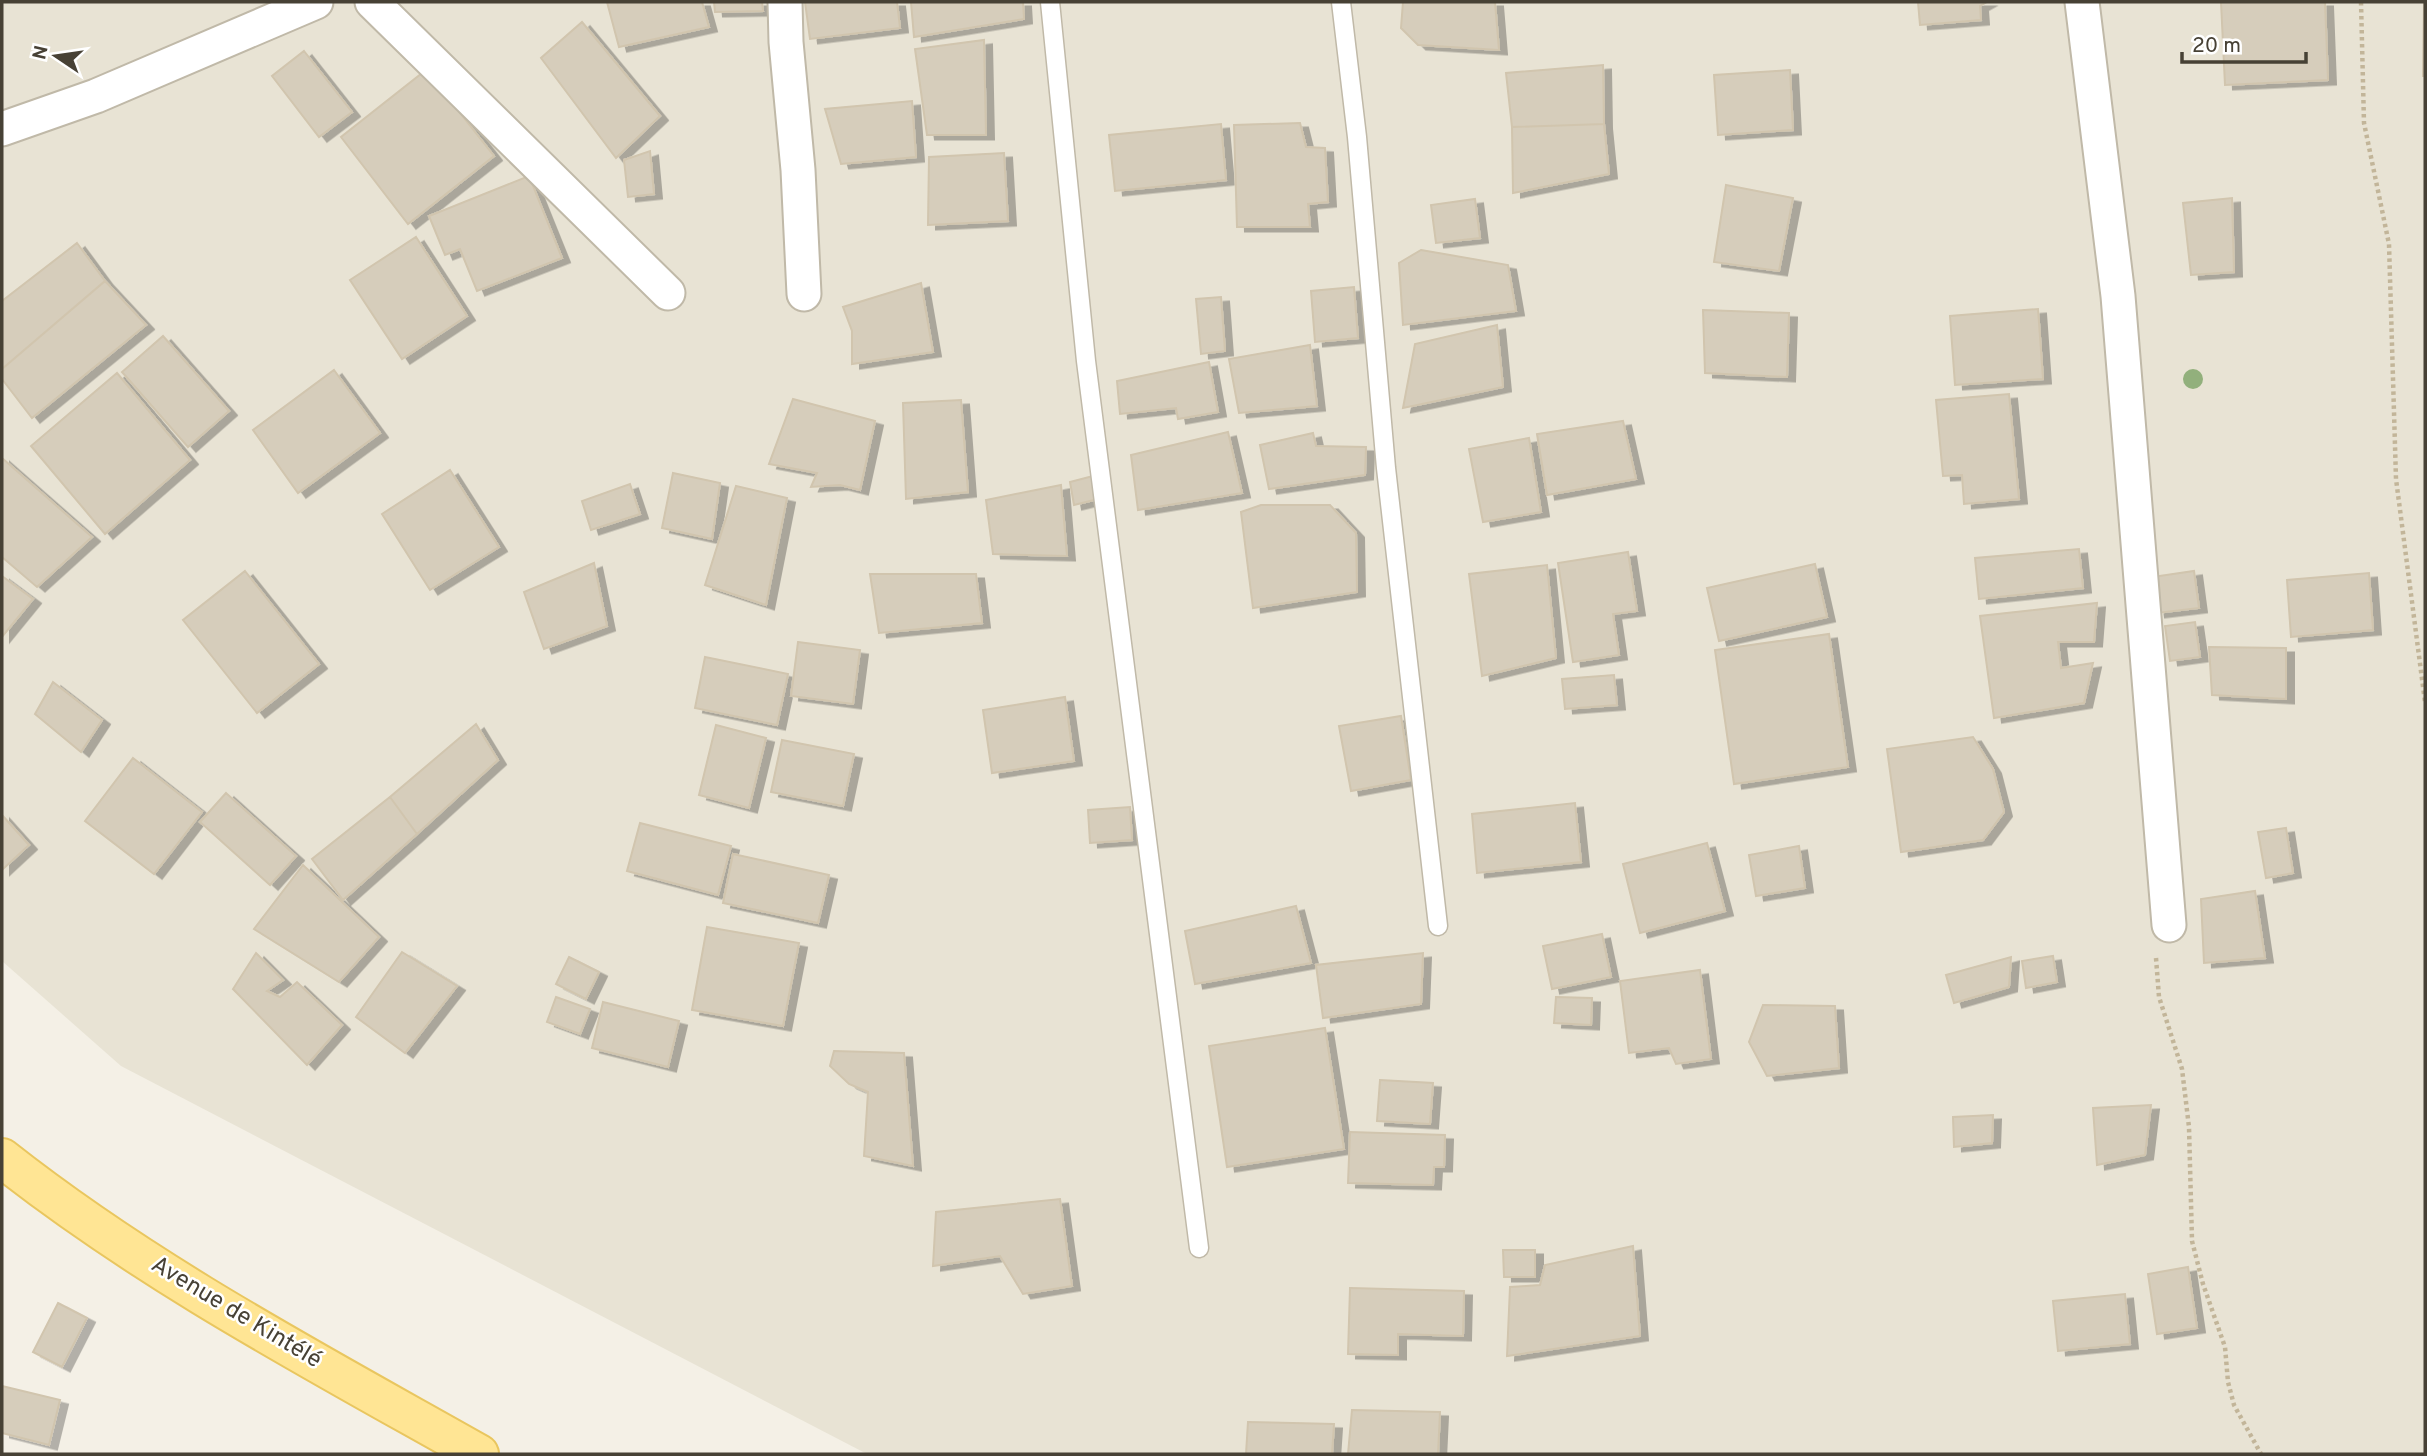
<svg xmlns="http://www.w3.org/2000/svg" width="2427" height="1456" viewBox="0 0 2427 1456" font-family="Overpass,sans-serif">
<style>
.residential{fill:#e8e3d4}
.building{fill:#d6cdbb;stroke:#d1c5ae;stroke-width:2;filter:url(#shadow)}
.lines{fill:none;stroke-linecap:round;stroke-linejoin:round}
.lane-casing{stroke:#c0b9a8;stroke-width:21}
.street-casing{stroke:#c0b9a8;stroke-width:37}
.primary-casing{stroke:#e9c65f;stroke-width:42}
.path{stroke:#c2b599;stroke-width:4.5;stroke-dasharray:3.5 3.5;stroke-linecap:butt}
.lane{stroke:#fff;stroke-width:18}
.street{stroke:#fff;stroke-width:33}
.primary{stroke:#ffe594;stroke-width:38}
.tree{fill:#92b07c}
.labels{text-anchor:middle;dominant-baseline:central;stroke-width:5;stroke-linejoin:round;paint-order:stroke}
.street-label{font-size:24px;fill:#474135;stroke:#fff}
</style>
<defs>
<filter id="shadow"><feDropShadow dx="8" dy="4.5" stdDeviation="0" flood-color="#0004"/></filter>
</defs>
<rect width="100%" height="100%" fill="#f4f0e6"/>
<path class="residential" d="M2,2h2423v1452h-1558l-746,-388 -119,-105z"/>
<path class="building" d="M607,2h95l7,25 -90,20z
M714,2h48l1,9 -48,1z
M805,2h92l3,26 -90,11z
M911,2h112l1,17 -110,18z
M1403,2h92l4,48 -81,-5 -17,-17z
M1918,2h69l-7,4 1,14 -61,5z
M2221,2h104l3,78 -103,5z
M2424,2h1v74h-2z
M582,22l78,94 -44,42 -75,-100z
M984,40l2,95h-59l-12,-86z
M304,51l48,61 -33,25 -47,-61z
M1603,65l1,59 -92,3 -6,-54z
M426,70l68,86 -86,68 -67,-87z
M1790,70l3,60 -75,5 -4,-60z
M912,101l4,56 -75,7 -16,-55z
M1300,123l6,24 19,1 3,54 -20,2 2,23h-73l-3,-102z
M1221,124l5,56 -111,11 -6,-56z
M1604,124l5,50 -96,19 -1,-66z
M650,151l4,43 -26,3 -4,-37z
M1004,153l4,68 -80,4 1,-68z
M529,176l33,82 -85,33 -17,-42 -15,6 -16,-39z
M1726,185l67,13 -14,73 -65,-9z
M2232,198l2,74 -43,3 -8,-72z
M1475,199l5,39 -44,5 -5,-38z
M416,237l51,79 -65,43 -52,-79z
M77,243l28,38 -103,88v-68z
M1421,250l87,15 8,46 -113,14 -4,-62z
M105,281l41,44 -114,93 -30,-39v-10z
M921,283l12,69 -81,12v-33l-9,-24z
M1354,287l4,51 -43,4 -4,-51z
M1221,297l4,54 -24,3 -5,-55z
M2038,309l5,70 -88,6 -5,-69z
M1703,310l86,3 -2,64 -82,-4z
M1497,325l6,62 -100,21 12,-64z
M163,336l66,75 -41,36 -66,-75z
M1310,345l7,61 -78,7 -10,-54z
M1209,362l9,50 -40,7 -2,-11 -56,6 -3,-33z
M334,370l46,63 -82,60 -45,-63z
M117,373l73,87 -85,74 -74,-88z
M2009,394l10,105 -55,5 -2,-29 -19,1 -7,-76z
M793,399l82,22 -15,69 -20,-5 -29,2 6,-14 -48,-9z
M961,400l7,92 -62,7 -3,-96z
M1623,421l13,58 -89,16 -10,-61z
M1228,432l14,61 -104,17 -7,-55z
M1313,433l3,13 50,1 -1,28 -96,14 -9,-44z
M1529,438l12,74 -58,10 -14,-73z
M2,458l90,79 -55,50 -35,-30z
M450,470l49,77 -69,43 -48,-76z
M673,473l47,10 -8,56 -50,-11z
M1093,476l5,23 -24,6 -4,-23z
M630,484l10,30 -49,16 -9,-29z
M1061,485l6,71 -74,-2 -7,-54z
M736,486l51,12 -21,107 -61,-20z
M1261,505h69l26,28 1,59 -104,16 -12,-96z
M2079,549l4,39 -104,11 -4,-41z
M1628,552l9,59 -24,3 6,41 -46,7 -15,-99z
M594,563l13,63 -63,23 -20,-57z
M1815,564l12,53 -108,24 -12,-53z
M1547,565l9,93 -74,18 -13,-102z
M245,571l74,93 -62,49 -74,-93z
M2194,571l5,37 -42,5 -5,-36z
M2369,573l4,57 -82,7 -4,-57z
M870,574h106l6,49 -103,10z
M2,576l31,23 -31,38z
M2097,603l-3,39h-36l3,26 32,-5 -9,40 -90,15 -14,-102z
M2195,622l5,35 -30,4 -5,-35z
M1829,634l19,133 -114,17 -19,-134z
M798,642l62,8 -7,54 -62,-8z
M2209,647l77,1v51l-74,-4z
M705,657l83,17 -11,51 -82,-17z
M1614,675l3,30 -52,4 -3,-30z
M53,682l49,38 -21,32 -46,-38z
M1065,697l9,64 -82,12 -9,-63z
M1401,716l10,64 -60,11 -12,-65z
M476,724l22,36 -81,74 -27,-37z
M716,725l50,13 -17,70 -50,-13z
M1973,737l20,32 11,43 -21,28 -82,12 -14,-103z
M782,740l72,14 -11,52 -72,-14z
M133,758l69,54 -48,62 -69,-53z
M226,793l70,63 -26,29 -70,-63z
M390,797l27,37 -74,66 -31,-41z
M1575,803l6,59 -104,11 -5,-59z
M1130,807l2,33 -42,3 -2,-33z
M2,815l27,30 -27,25z
M640,823l91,23 -13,49 -91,-24z
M2286,828l7,45 -27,5 -8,-46z
M1707,843l18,68 -85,22 -17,-69z
M1799,846l6,42 -49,8 -7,-41z
M733,854l96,21 -11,48 -95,-20z
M303,865l76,72 -40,45 -85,-53z
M2255,891l10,67 -61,5 -3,-64z
M1296,906l15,57 -116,21 -10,-53z
M707,927l92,16 -16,83 -91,-16z
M1602,934l9,43 -59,12 -9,-43z
M402,952l55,34 -52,67 -49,-36z
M256,953l27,27 -16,11 13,6 17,-15 45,43 -35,40 -74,-76z
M1423,953l-2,51 -98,14 -7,-53z
M2053,956l4,26 -31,6 -4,-27z
M569,957l30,15 -13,27 -30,-15z
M2011,957l-2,30 -55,16 -8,-28z
M1700,970l11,89 -35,5 -7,-16 -40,5 -9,-72z
M556,997l34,12 -10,25 -33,-12z
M1556,997l36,1 -1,27 -37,-2z
M603,1002l76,19 -11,46 -76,-19z
M1763,1005l72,1 4,62 -72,8 -18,-34z
M1325,1028l19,121 -117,18 -18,-121z
M834,1051l70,2 9,113 -49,-10 4,-64 -19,-8 -19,-18z
M1380,1080l53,3 -3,41 -53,-3z
M2151,1105l-6,50 -48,10 -4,-57z
M1993,1115l-1,28 -38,4 -1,-30z
M1350,1132l95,3 -1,32h-10l-1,18 -85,-2z
M1060,1199l12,87 -49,8 -23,-38 -67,10 3,-54z
M1633,1246l7,90 -133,20 3,-69 30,-2 5,-20z
M1503,1250h32v27h-31z
M2188,1267l9,61 -40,6 -9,-60z
M1350,1288l114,3 -1,45 -65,-2v21l-50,-1z
M2125,1294l5,50 -72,7 -5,-50z
M58,1303l29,15 -25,49 -29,-15z
M2,1386l58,14 -11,45 -47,-12z
M1352,1410l88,2 -2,42h-90z
M1248,1422l86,2 -2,30h-86z"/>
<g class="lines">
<defs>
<path id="lane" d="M1050,2l36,359 113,887
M1341,2l16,135 29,331 52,458"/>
<path id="street" d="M372,2l296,291
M785,2l1,40 12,128 6,124
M2082,2l36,294 51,629
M2,129l94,-33 220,-94"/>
<path id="primary" d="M2,1158c147,116 314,204 477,296"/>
</defs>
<use href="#lane" class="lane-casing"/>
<use href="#street" class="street-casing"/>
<use href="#primary" class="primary-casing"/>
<path class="path" d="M2361,2l3,121 25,121 7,235 29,223
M2156,958l3,39 23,72 7,58 3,114 11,43 22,63 3,35 6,23 27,49"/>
<use href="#lane" class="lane"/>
<use href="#street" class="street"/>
<use href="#primary" class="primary"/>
</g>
<circle class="tree" cx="2193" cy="379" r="10"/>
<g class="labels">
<g class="street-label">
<text transform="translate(236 1313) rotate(31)">Avenue de Kintélé</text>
</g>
</g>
<rect width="2427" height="1456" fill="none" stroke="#474135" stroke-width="7"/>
<g transform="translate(56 56) rotate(283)" stroke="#ffffff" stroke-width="5" paint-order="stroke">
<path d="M0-5L12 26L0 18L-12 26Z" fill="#474135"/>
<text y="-10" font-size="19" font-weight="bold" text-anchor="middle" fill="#474135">N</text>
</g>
<path d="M2182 52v10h124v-10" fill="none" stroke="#474135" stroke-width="3.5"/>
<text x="2192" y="52" font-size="21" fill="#474135" stroke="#ffffff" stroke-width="5" paint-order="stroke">20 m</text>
</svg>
